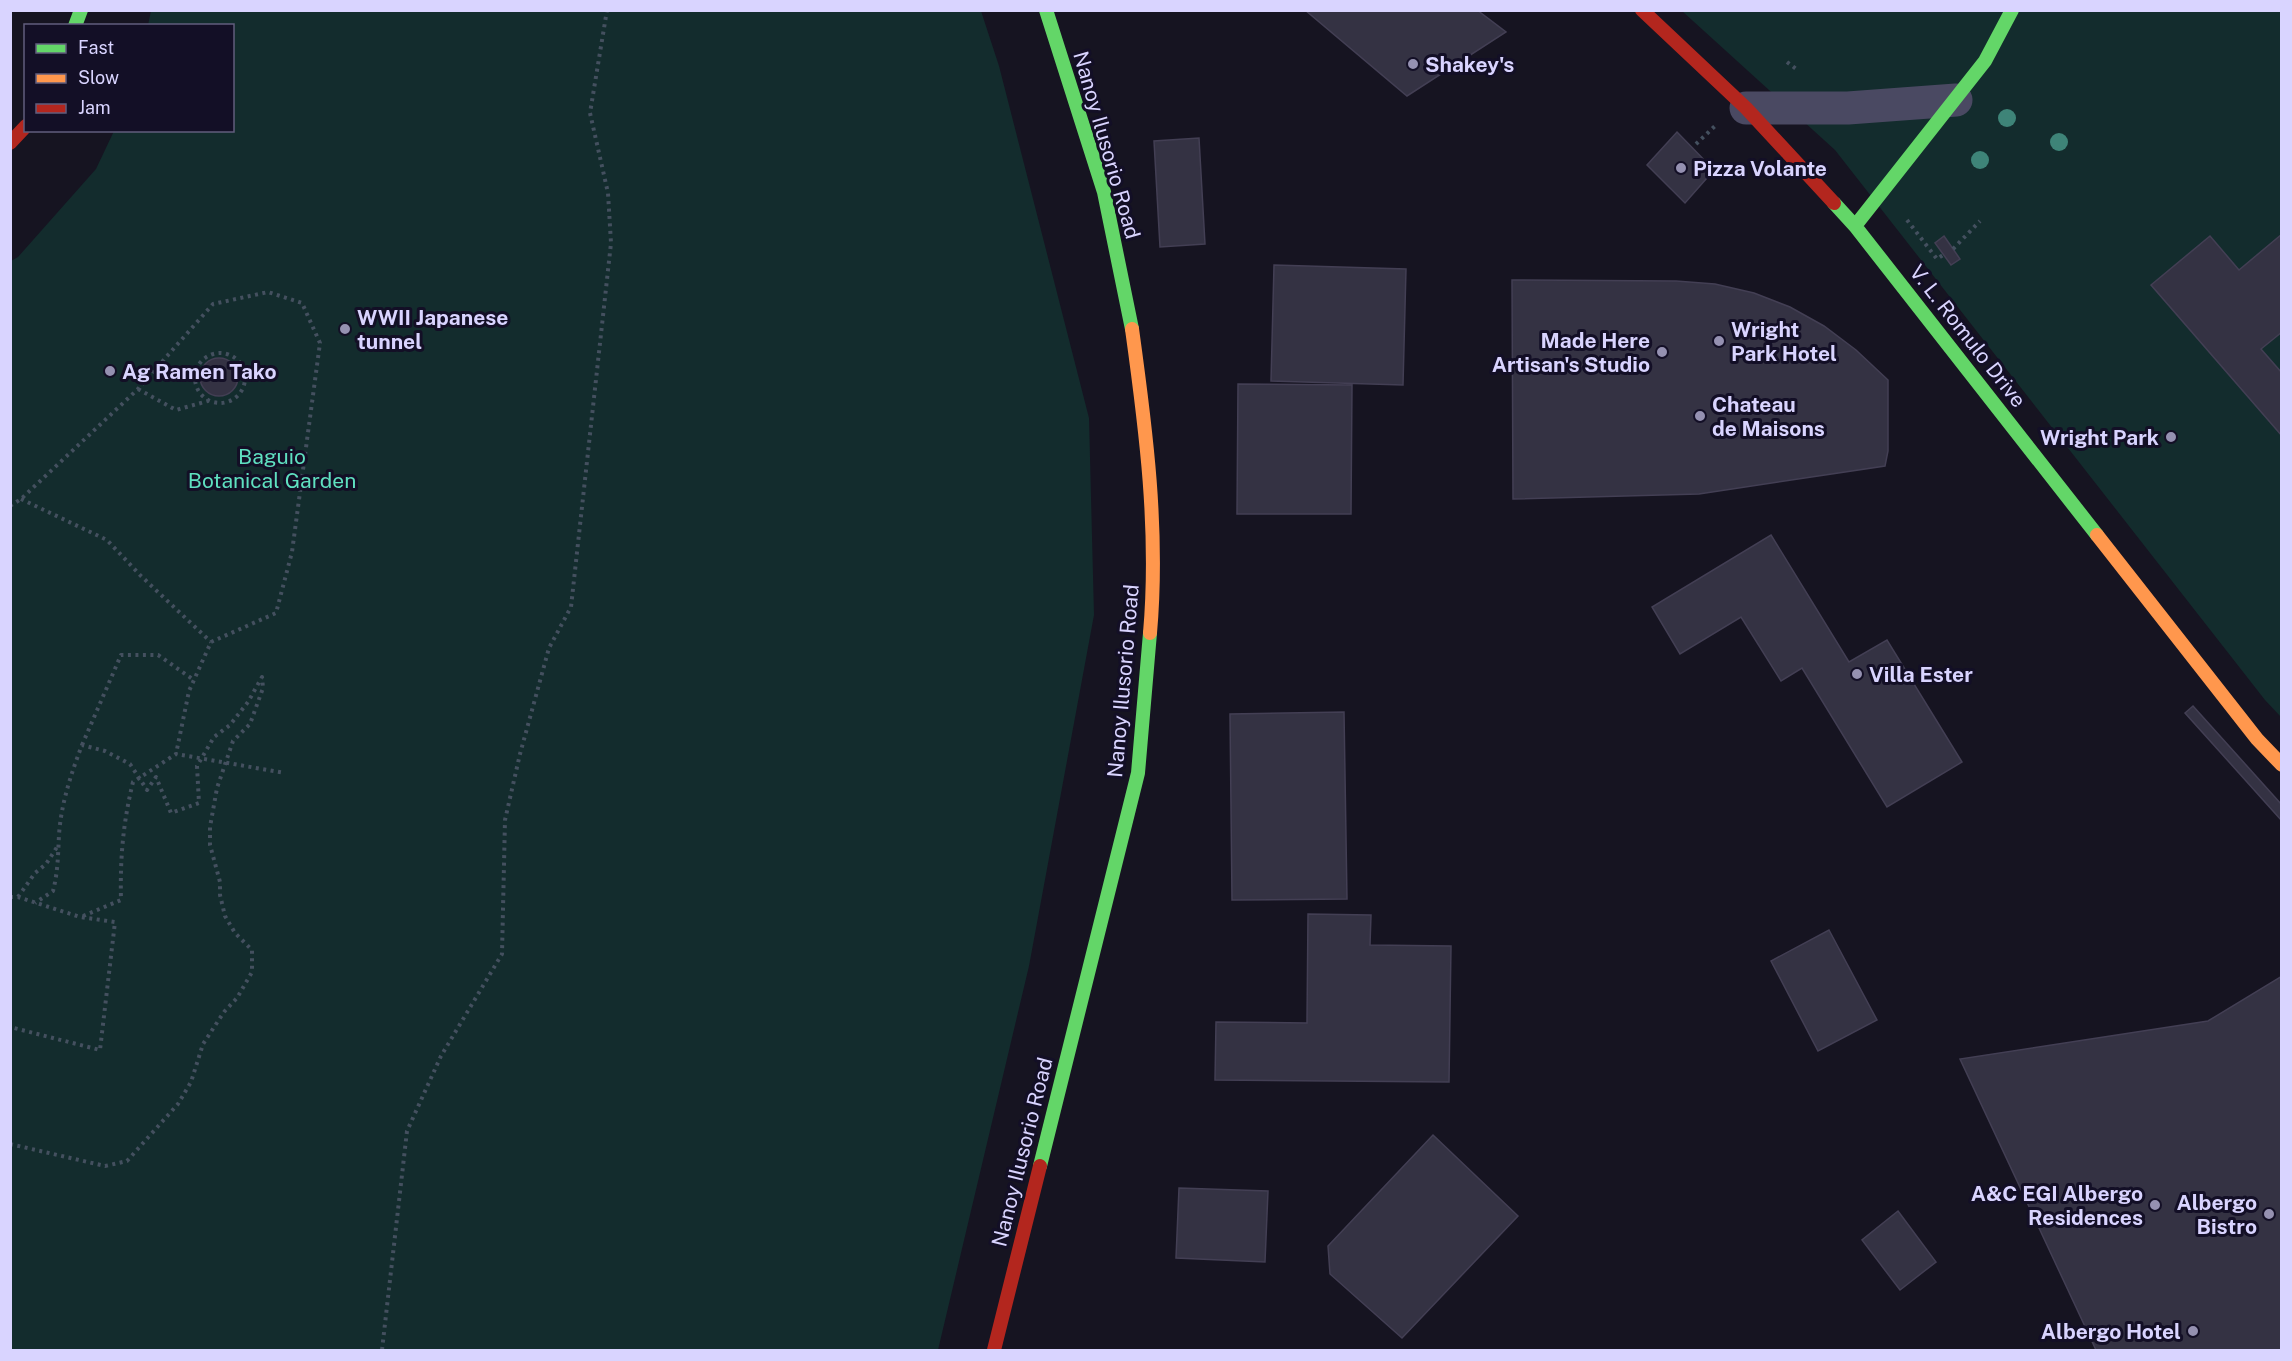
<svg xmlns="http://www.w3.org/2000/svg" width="2292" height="1361" viewBox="0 0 2292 1361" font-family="'Public Sans',sans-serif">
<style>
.green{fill:#132c2d}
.building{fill:#343243;stroke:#433f54;stroke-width:1.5}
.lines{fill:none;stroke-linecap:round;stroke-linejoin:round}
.path{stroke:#44505f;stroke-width:4;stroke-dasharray:3 4.5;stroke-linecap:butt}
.street{stroke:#4a4962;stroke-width:33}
.fast{stroke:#63d668;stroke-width:14}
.slow{stroke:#ff974d;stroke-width:14}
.jam{stroke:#b3261e;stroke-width:14}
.tree{fill:#3e8478}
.poi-dot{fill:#9591b1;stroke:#130f26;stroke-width:2}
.labels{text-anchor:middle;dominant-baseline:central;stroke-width:6;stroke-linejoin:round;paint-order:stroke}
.poi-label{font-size:21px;font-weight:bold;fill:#d9d4ff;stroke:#130f26;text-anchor:start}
.street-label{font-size:21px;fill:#d9d4ff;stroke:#130f26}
.park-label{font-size:21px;fill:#5fe0c0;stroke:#130f26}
</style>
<rect width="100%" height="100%" fill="#161421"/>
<path class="green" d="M151,11h830l18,55 90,352 5,197 -65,351 -91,384h-927v-1089l7,-4 78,-88 18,-38 118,-1v-104l-84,-1z
M1682,11h599v706l-16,-17 -430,-550z"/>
<path class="building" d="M1305,10h172l29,22 -99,64z
M1677,132l37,38 -29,33 -38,-38z
M1199,138l6,106 -45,3 -6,-106z
M2282,234v98l-21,17 21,24v63l-131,-151 59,-49 29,34z
M1944,236l16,23 -9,6 -16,-22z
M1274,265l132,4 -3,116 -132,-4z
M1512,280l164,1 39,3 39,9 36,14 34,19 32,24 32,30v71l-3,15 -186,28 -186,5z
M200 377a19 19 0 1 1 38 0a19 19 0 1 1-38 0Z
M1238,384l114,1 -1,129h-114z
M1771,535l78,127 38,-22 75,122 -75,45 -85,-139 -21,13 -40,-64 -61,37 -28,-47z
M2193,706l89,99v16l-97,-108z
M1344,712l3,187 -115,1 -2,-186z
M1308,914l63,1 -1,30 81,1 -2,136 -234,-2 1,-58 91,1z
M1829,930l48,90 -59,31 -47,-90z
M2282,976v374h-186l-136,-291 248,-38z
M1433,1135l85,81 -116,122 -72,-64 -2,-28z
M1179,1188l89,3 -3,71 -89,-4z
M1898,1211l38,51 -36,28 -38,-50z"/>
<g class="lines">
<path class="path" d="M1787,62l12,9
M1696,144l19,-18
M1907,220l30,39 6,-4
M1953,249l27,-28
M195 378a25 25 0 1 1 50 0a25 25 0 1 1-50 0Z
M138,389l38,21 32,-9
M21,499l86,41 34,36 70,66
M10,506l11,-7 117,-110 75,-85 55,-12 34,11 18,40 -28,209 -16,61 -65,29 -22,49 -13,63
M82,745l39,-90h37l36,25
M10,897h8l62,20 35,5 -15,128 -90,-23
M18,897l17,-24 11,-9 13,-20
M83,916l38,-16c-1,-42 2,-77 12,-118l43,-28 109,19
M10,1144l95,22 22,-5 51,-57 13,-22 12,-38 21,-32 13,-14 15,-26v-22l-17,-17 -10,-17 -5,-21v-13l-10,-37v-18l7,-39 16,-47 17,-17 13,-36 -1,-11 -14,25 -18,23 -16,12 -17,29 2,37 -28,10 -15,-36 -9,13 -17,-26 -25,-13 -23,-6c-11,29 -21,59 -23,90 -1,19 -1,37 -6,56l-18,12
M382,1350l25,-219 34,-75 61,-102 3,-134 15,-66 29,-106 22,-41 40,-364 -3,-50 -18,-80 17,-103"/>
<path class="street" d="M1746,108h102l108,-8"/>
<path class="fast" d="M1046,10l58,182 28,137
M75,26l6,-16
M1834,203l21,23 242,309
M1855,226l130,-165 27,-51
M1040,1166l98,-393 12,-140"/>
<path class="slow" d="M1132,329c14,101 27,202 18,304
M2097,535l160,204 25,26"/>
<path class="jam" d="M1642,10l104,98 88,95
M10,143l16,-17
M994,1350l46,-184"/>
</g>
<g class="tree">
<circle cx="2007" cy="118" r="9"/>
<circle cx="2059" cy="142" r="9"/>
<circle cx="1980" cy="160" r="9"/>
</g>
<g class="poi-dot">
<circle cx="1413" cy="64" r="6"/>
<circle cx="1681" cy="168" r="6"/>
<circle cx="345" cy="329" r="6"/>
<circle cx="1719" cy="341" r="6"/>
<circle cx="1662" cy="352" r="6"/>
<circle cx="110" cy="371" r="6"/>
<circle cx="1700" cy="416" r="6"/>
<circle cx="2171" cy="437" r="6"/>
<circle cx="1857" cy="674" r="6"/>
<circle cx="2155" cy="1205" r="6"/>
<circle cx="2269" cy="1214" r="6"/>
<circle cx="2193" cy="1331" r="6"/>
</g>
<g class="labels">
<g class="poi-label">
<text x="1425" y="64">Shakey's</text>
<text x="1693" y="168">Pizza Volante</text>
<text x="357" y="317">WWII Japanese<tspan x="357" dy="24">tunnel</tspan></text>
<text x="1731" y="329">Wright<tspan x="1731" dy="24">Park Hotel</tspan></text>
<text x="1650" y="340" text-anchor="end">Made Here<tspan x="1650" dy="24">Artisan's Studio</tspan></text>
<text x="122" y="371">Ag Ramen Tako</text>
<text x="1712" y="404">Chateau<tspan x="1712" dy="24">de Maisons</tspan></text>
<text x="2159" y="437" text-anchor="end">Wright Park</text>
<text x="1869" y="674">Villa Ester</text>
<text x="2143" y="1193" text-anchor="end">A&amp;C EGI Albergo<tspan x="2143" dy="24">Residences</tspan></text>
<text x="2257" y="1202" text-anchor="end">Albergo<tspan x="2257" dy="24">Bistro</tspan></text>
<text x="2181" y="1331" text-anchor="end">Albergo Hotel</text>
</g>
<g class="street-label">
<text transform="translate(1107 145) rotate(74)">Nanoy Ilusorio Road</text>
<text transform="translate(1968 336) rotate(52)">V. L. Romulo Drive</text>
<text transform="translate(1123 681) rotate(-85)">Nanoy Ilusorio Road</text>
<text transform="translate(1022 1152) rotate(-76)">Nanoy Ilusorio Road</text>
</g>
<g class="park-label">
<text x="272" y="456">Baguio<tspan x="272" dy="24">Botanical Garden</tspan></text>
</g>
</g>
<rect width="2292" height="1361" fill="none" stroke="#d9d4ff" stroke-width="24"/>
<rect x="24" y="24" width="210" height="108" fill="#130f26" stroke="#625e7d" stroke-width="1.5"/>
<rect x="36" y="44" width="30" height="9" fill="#63d668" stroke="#625e7d" stroke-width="1.5"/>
<text x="78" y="54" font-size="18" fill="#d9d4ff">Fast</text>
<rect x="36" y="74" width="30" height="9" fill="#ff974d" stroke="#625e7d" stroke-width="1.5"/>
<text x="78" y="84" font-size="18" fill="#d9d4ff">Slow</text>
<rect x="36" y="104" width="30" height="9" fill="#b3261e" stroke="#625e7d" stroke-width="1.5"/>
<text x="78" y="114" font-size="18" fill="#d9d4ff">Jam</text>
</svg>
